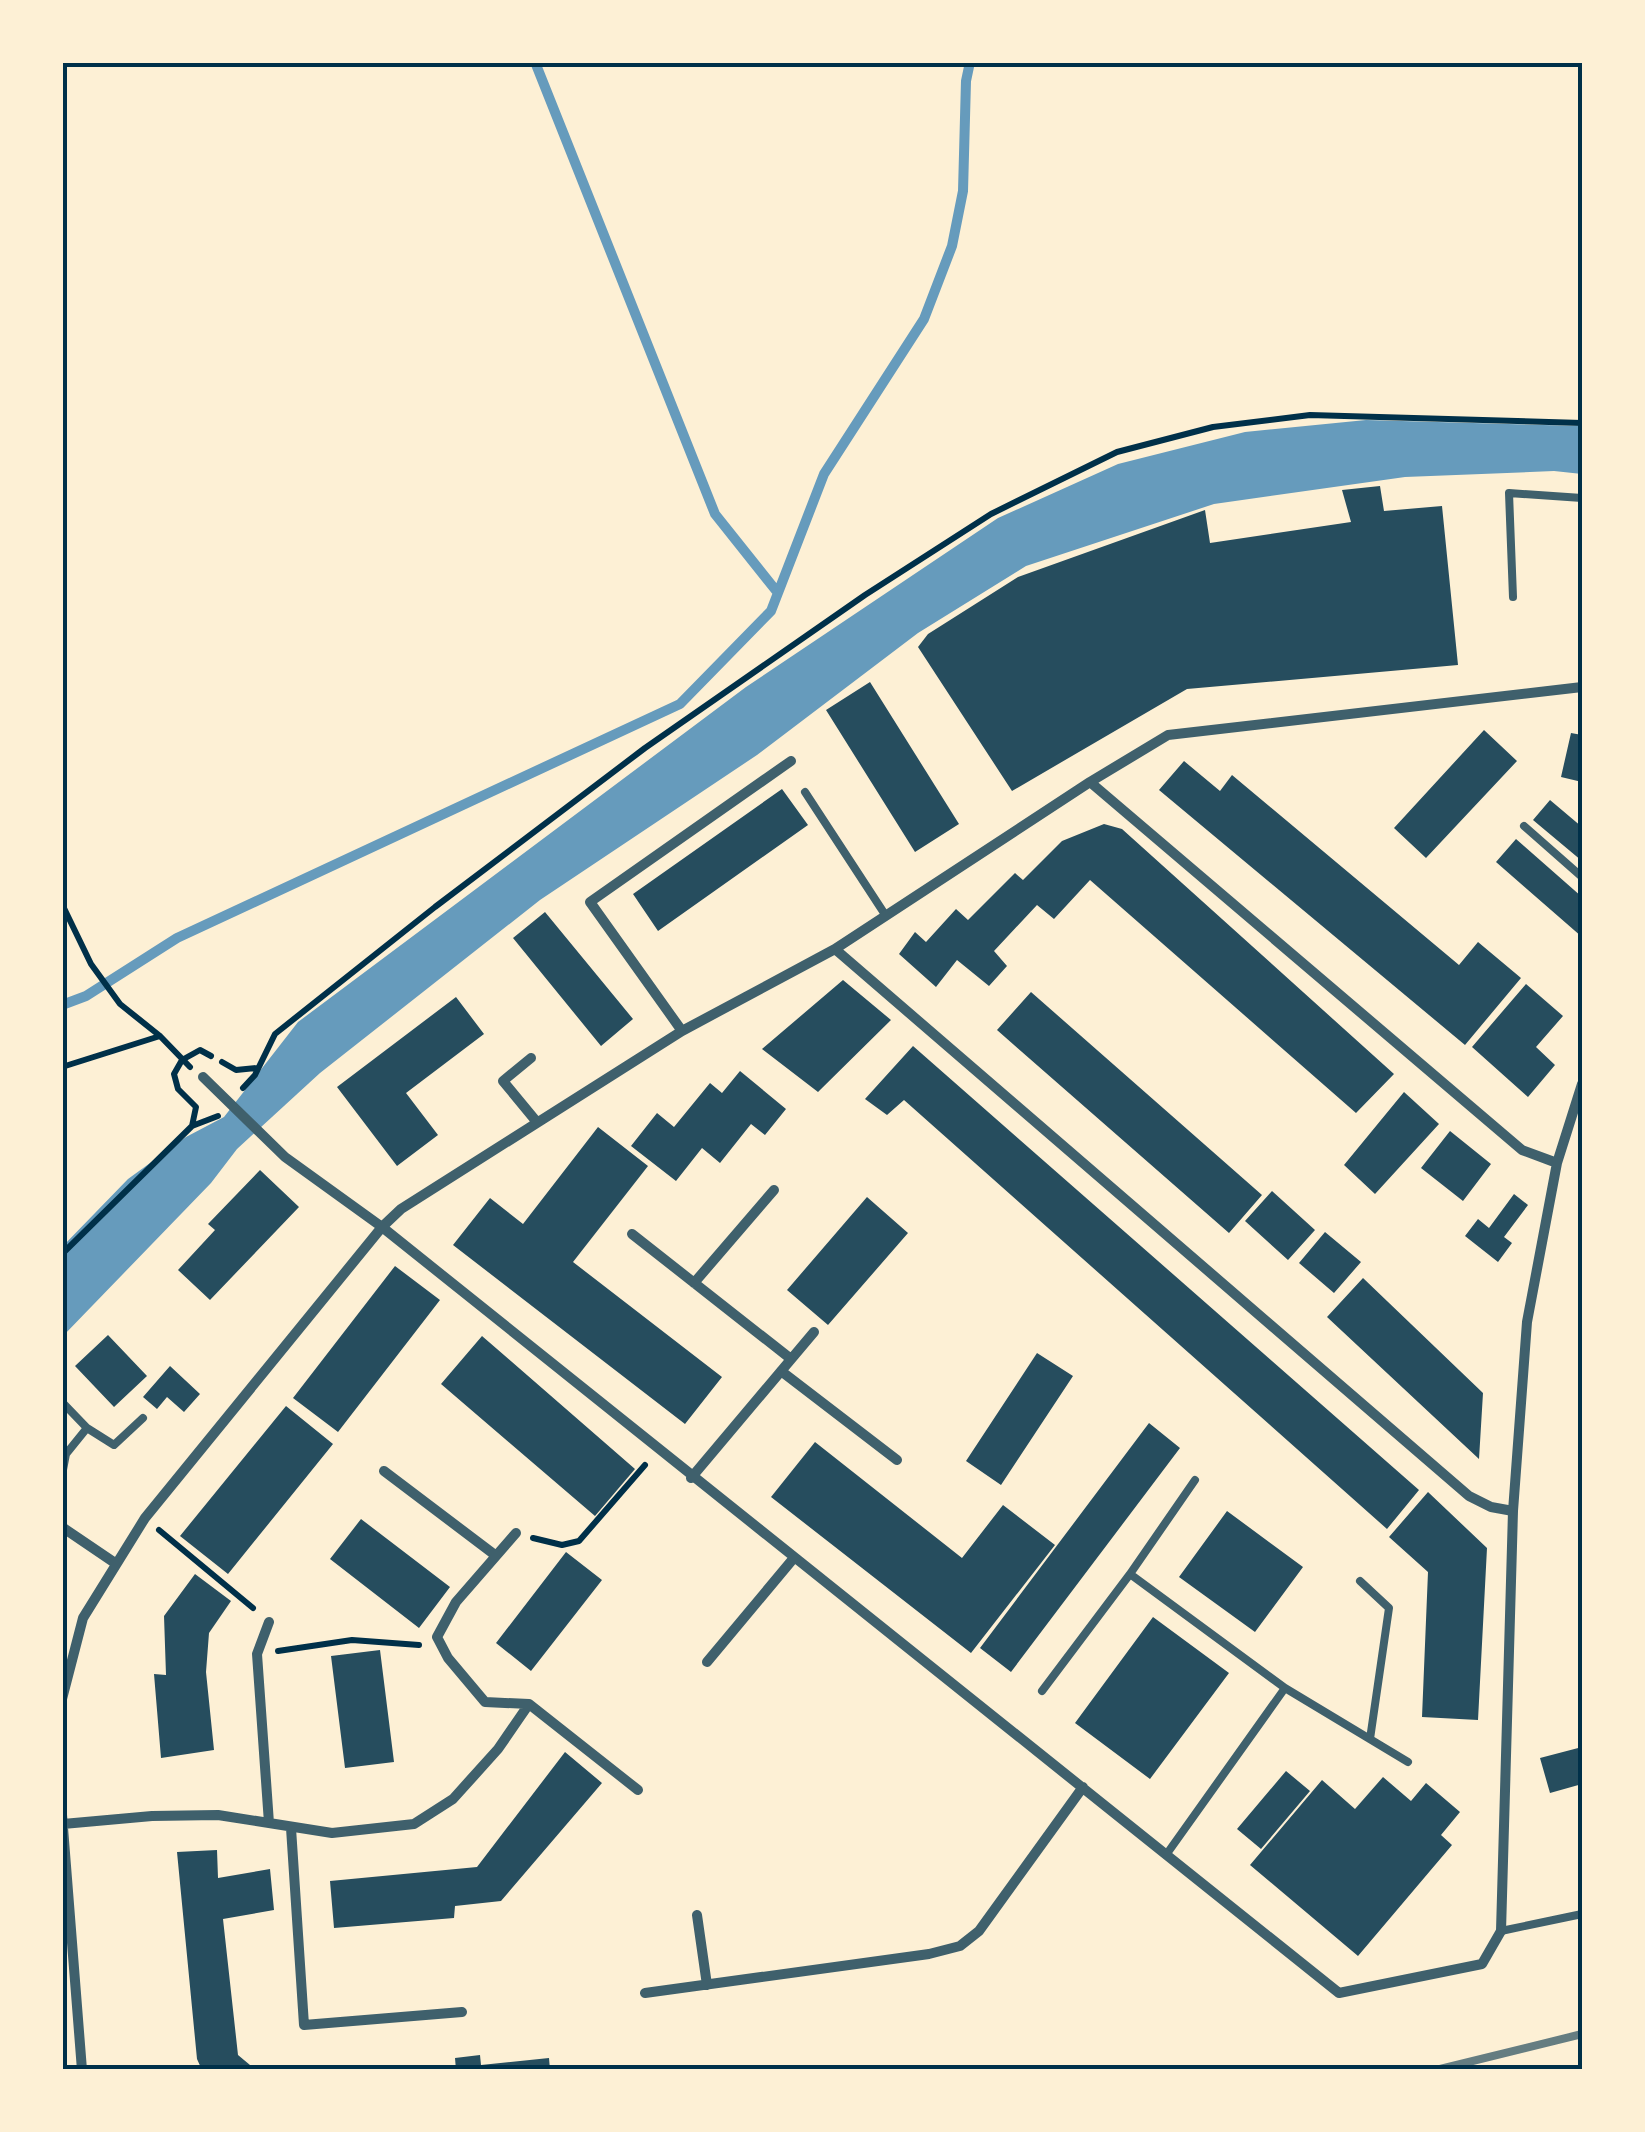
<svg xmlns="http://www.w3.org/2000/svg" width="1645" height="2132" viewBox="0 0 1645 2132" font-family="'Asap Condensed',sans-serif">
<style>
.water{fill:#669bbc}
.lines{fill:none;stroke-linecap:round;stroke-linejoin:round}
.stream{stroke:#669bbc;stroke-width:10}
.building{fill:#264d5e}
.path{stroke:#003049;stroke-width:6}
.service{stroke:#3f606c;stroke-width:8}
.minor{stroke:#3f606c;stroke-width:10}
.rail{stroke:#657d81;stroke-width:8}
.neatline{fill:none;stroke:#003049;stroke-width:4}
</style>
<rect width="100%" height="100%" fill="#fdf0d5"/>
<path class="water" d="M1366,420l216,6v48l-28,-3 -149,6 -191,27 -188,62 -108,67 -161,122 -217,145 -220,173 -83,76 -26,34 -148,153v-90l65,-67 58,-42 38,-20 74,-95 448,-335 252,-169 120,-54 127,-32z"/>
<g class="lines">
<path class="stream" d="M535,62l180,452 63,79
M62,1005l24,-9 91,-58 503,-234 91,-93 53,-137 100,-155 28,-73 11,-55 3,-110 4,-19"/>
</g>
<path class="building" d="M1380,486l4,25 58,-5 16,159 -271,24 -175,102 -94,-144 10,-13 90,-57 187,-67 5,33 141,-21 -9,-32z
M870,682l89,142 -44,28 -89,-142z
M1484,730l33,31 -91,97 -32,-30z
M1571,733l11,2v47l-21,-5z
M1184,761l36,30 12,-16 227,190 19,-23 43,36 -56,67 -306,-255z
M782,789l26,36 -150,106 -25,-37z
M1550,800l32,27v34l-49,-41z
M1104,824l18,5 272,245 -38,39 -266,-233 -36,39 -17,-14 -43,46 13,15 -18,20 -32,-26 -21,27 -37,-33 16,-22 11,10 30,-33 12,11 47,-47 8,7 39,-39z
M1516,839l66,58v40l-86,-75z
M545,912l88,107 -32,27 -88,-108z
M843,980l48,40 -73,72 -56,-43z
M1526,984l37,32 -27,31 19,18 -27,32 -56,-50z
M1031,992l231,203 -33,38 -232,-203z
M456,997l28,37 -78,59 32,42 -41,31 -60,-79z
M913,1046l506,444 -32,39 -483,-429 -17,15 -22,-16z
M740,1071l46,38 -21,26 -14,-11 -31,39 -18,-15 -26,33 -45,-35 26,-33 17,14 36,-44 12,10z
M1404,1092l35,32 -64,70 -31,-29z
M598,1127l50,39 -75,96 149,115 -37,47 -232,-179 37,-47 33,26z
M1450,1131l41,33 -28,37 -42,-33z
M260,1170l39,37 -89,93 -32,-30 37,-40 -7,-6z
M1272,1191l43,39 -27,30 -43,-39z
M1514,1194l14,11 -24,32 8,6 -14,19 -33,-26 13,-17 11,9z
M867,1197l41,36 -80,92 -41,-35z
M1325,1232l36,30 -27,31 -35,-30z
M395,1266l45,34 -102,132 -45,-34z
M1363,1278l120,115 -4,66 -152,-142z
M108,1335l39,41 -33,31 -39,-41z
M482,1336l153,133 -40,47 -154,-132z
M1037,1353l36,23 -72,109 -35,-24z
M170,1366l30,28 -16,18 -17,-15 -10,12 -14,-12z
M286,1406l47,38 -105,130 -48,-38z
M1149,1423l31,25 -169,224 -31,-24z
M815,1442l147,116 41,-53 52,40 -84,108 -200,-156z
M1428,1492l59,56 -9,172 -56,-3 6,-145 -39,-35z
M1227,1511l76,56 -48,65 -76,-55z
M361,1519l89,68 -31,41 -89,-69z
M566,1552l36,28 -71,91 -35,-28z
M195,1574l36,27 -22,32 -3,39 8,78 -53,8 -7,-84 12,1 -2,-59z
M1153,1617l76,56 -79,106 -75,-56z
M380,1650l14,112 -49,6 -14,-112z
M1582,1747v37l-32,9 -10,-35z
M565,1752l37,31 -101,118 -46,5 -1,12 -120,10 -4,-47 147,-14z
M1286,1771l24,20 -49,58 -24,-20z
M1383,1777l28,24 15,-18 34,29 -19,23 11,10 -94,111 -108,-91 72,-85 33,29z
M217,1850l1,28 52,-9 4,41 -51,9 15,136 18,15h-54l-5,-11 -20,-207z
M480,2055l1,10 68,-7 1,12h-94l-1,-12z"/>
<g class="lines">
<path class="path" d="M62,904l29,60 29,40 40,32 30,31
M222,1062l14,8 21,-2
M62,1067l98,-31
M243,1088l12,-13 20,-41 160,-127 210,-159 220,-153 126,-81 126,-62 96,-25 97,-12 272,8
M192,1126l4,-19 -18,-18 -4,-15 8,-14 18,-10 11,6
M62,1254l130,-128 26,-10
M159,1530l94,78
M533,1538l29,7 17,-4 66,-76
M278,1651l74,-11 67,5"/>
<path class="service" d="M1513,597l-4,-104 73,5
M805,792l81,124
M1524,826l58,51
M62,1402l25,26 27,17 29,-27
M62,1475l4,-21 21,-26
M1130,1574l65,-94
M1360,1581l29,27 -19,131
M1285,1688l123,74
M1042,1691l88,-117 155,114 -119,167
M1501,1931l81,-17"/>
<path class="minor" d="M1090,782l432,368 35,13
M835,949l634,547 22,11 22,4
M682,1031l-92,-129 201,-141
M531,1058l-28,23 33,40
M203,1077l82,80 97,70 957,766 143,-29 19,-33 12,-420 14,-189 30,-159 25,-79
M632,1234l159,125
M694,1283l80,-93
M781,1371l116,89
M384,1471l111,84
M691,1478l123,-146
M62,1527l53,36
M516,1533l-60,69 -19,35 11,21 37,44 44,2 109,86
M707,1662l86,-103
M62,1699l21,-81 62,-100 237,-291 19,-18 281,-178 153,-82 255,-167 78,-47 414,-48
M62,1815l20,255
M269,1823l-12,-169 12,-32
M63,1824l89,-8 66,-1 114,18 82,-9 39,-25 45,-50 31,-45
M291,1828l13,197 158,-13
M697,1915l10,70
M645,1993l284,-39 31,-8 19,-15 104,-144"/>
<path class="rail" d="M1436,2070l146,-36"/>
</g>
<rect width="1645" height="2132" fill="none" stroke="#fdf0d5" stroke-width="130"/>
<rect x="65" y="65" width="1515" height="2002" class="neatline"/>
</svg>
